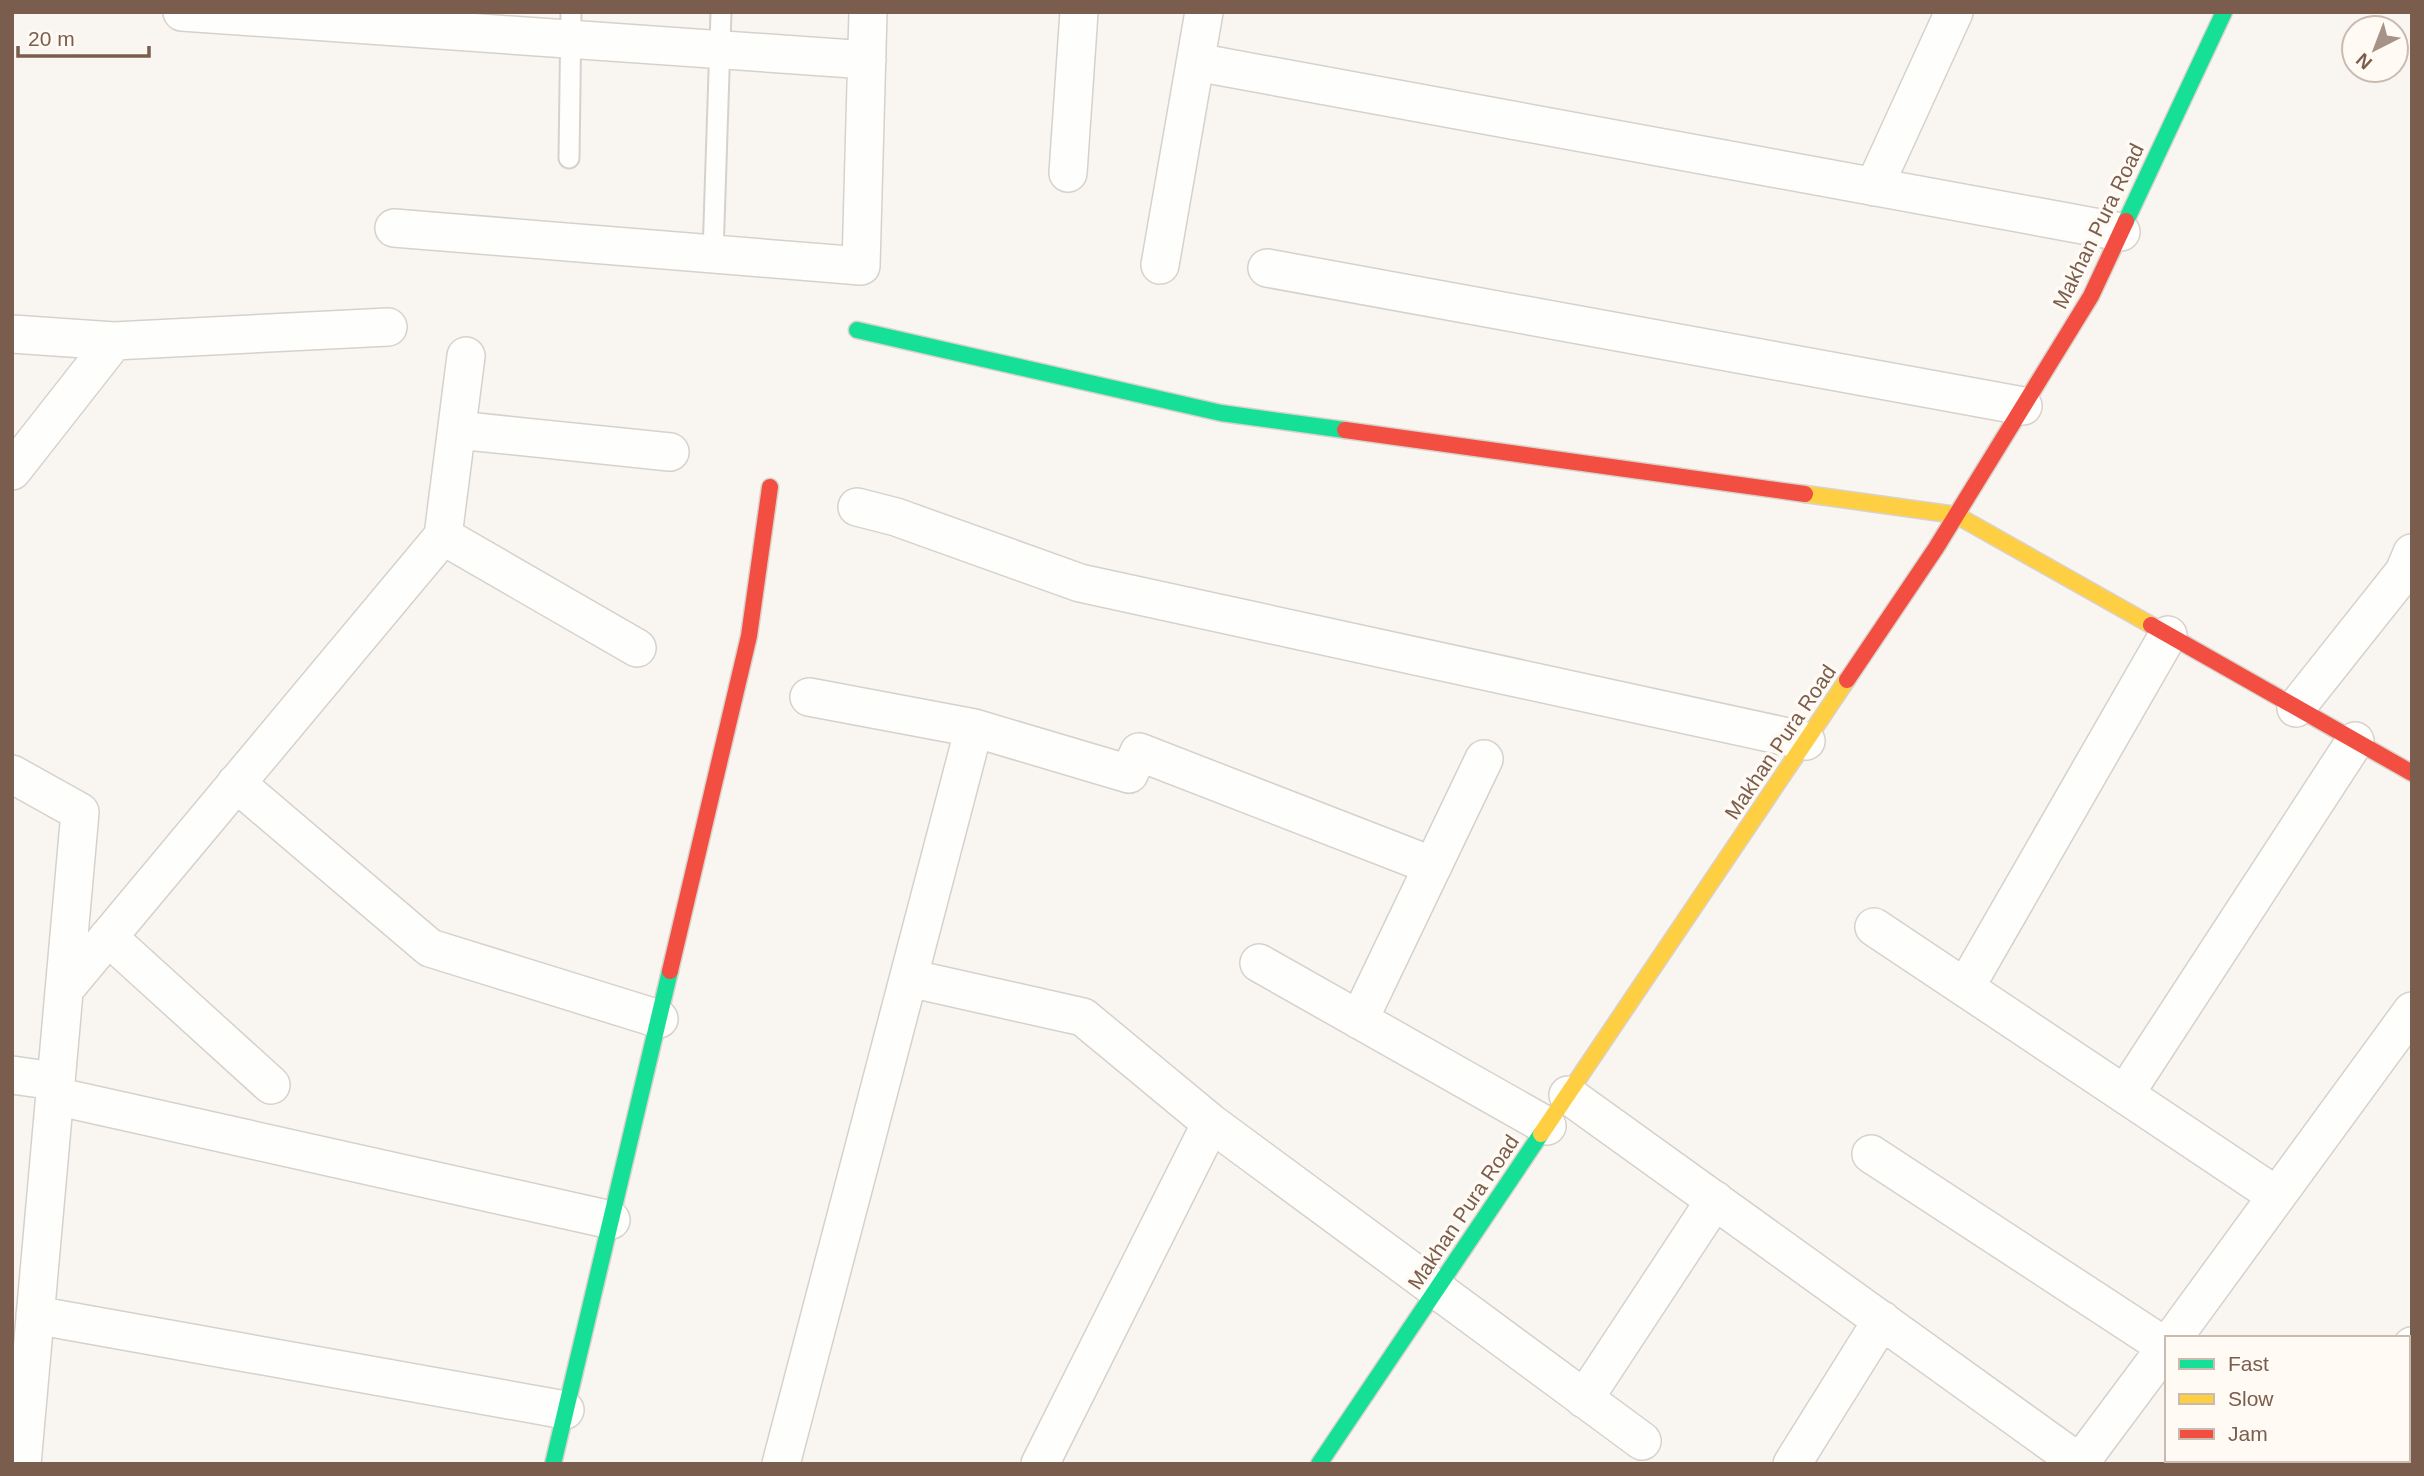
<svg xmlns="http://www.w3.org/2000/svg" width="2424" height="1476" viewBox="0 0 2424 1476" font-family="Arial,sans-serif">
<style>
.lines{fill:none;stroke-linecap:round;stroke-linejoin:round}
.lane-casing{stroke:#d7d1cb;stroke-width:23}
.street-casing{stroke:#d7d1cb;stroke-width:40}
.fast-casing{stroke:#d9d2cb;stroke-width:19}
.slow-casing{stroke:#d9d2cb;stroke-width:19}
.jam-casing{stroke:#d9d2cb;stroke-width:19}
.lane{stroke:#fefefd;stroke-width:19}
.street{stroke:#fefefd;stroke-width:37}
.fast{stroke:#16e098;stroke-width:16}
.slow{stroke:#ffcf43;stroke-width:16}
.jam{stroke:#f24e42;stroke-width:16}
.labels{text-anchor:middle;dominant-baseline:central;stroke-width:7;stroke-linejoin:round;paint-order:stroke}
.street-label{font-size:21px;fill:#7a5d4d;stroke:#fffaf3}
</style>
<rect width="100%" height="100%" fill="#f9f5f0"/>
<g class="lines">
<defs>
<path id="lane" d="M569,158l2,-146
M713,254l8,-242"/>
<path id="street" d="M182,12l685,48
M1196,62l925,170
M1068,173l11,-161
M1874,187l80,-175
M394,228l467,38 7,-254
M1160,265l44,-253
M1267,268l756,138
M12,334l102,7
M457,430l213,22
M12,471l102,-130 274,-14
M857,507l39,10 184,66 726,158
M443,536l23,-180
M809,697l165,31 155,46 10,-22 294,114
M2296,708l108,-136 8,-19
M12,774l68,38 -58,652
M236,783l194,165 229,71
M1874,927l403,269
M108,937l163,148
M1259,963l288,163
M909,978l174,39 128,106 431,318
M1965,988l203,-353
M64,990l379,-454 194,112
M1359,1020l125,-261
M12,1075l43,6
M2125,1094l230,-353
M1568,1095l513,369
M55,1096l556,124
M1871,1154l295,193
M35,1315l530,95
M2173,1338l239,-327
M2408,1351l4,-5
M1584,1399l131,-199
M781,1464l193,-736
M1040,1464l171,-341
M1792,1464l90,-144
M2079,1464l88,-118
M2332,1464l3,-4"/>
<path id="fast" d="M2126,221l98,-209
M857,330l364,83 124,17
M553,1464l117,-493
M1319,1464l222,-330"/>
<path id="slow" d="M1805,494l151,21 195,110
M1541,1134l306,-454"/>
<path id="jam" d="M1345,430l460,64
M2151,625l261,148
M1847,680l89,-132 155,-252 35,-75
M670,971l79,-335 21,-149"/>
</defs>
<use href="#lane" class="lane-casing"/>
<use href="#street" class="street-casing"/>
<use href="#fast" class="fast-casing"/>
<use href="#slow" class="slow-casing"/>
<use href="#jam" class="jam-casing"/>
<use href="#lane" class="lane"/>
<use href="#street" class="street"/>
<use href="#fast" class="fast"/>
<use href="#slow" class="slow"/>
<use href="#jam" class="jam"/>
</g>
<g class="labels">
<g class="street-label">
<text transform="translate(2098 226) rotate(-64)">Makhan Pura Road</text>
<text transform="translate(1780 742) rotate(-56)">Makhan Pura Road</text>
<text transform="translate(1463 1212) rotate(-56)">Makhan Pura Road</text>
</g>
</g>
<rect width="2424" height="1476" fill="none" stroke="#7a5d4d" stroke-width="28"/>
<rect x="2165" y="1336" width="245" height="126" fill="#fffaf3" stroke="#cabbb1" stroke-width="2"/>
<rect x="2179" y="1359" width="35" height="10" fill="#16e098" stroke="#cabbb1" stroke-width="2"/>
<text x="2228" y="1371" font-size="21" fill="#7a5d4d">Fast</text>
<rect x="2179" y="1394" width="35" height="10" fill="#ffcf43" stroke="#cabbb1" stroke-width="2"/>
<text x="2228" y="1406" font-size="21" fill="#7a5d4d">Slow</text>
<rect x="2179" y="1429" width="35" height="10" fill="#f24e42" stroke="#cabbb1" stroke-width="2"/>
<text x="2228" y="1441" font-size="21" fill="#7a5d4d">Jam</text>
<g transform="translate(2375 49) rotate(222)"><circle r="33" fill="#fffaf3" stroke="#cabbb1" stroke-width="2"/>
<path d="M0-5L12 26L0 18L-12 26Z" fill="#a69286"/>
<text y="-10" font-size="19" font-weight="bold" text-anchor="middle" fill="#7a5d4d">N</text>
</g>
<path d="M18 46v10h131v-10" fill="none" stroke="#7a5d4d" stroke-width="3.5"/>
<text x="28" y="46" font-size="21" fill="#7a5d4d" stroke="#fffaf3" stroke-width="5" paint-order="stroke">20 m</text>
</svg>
